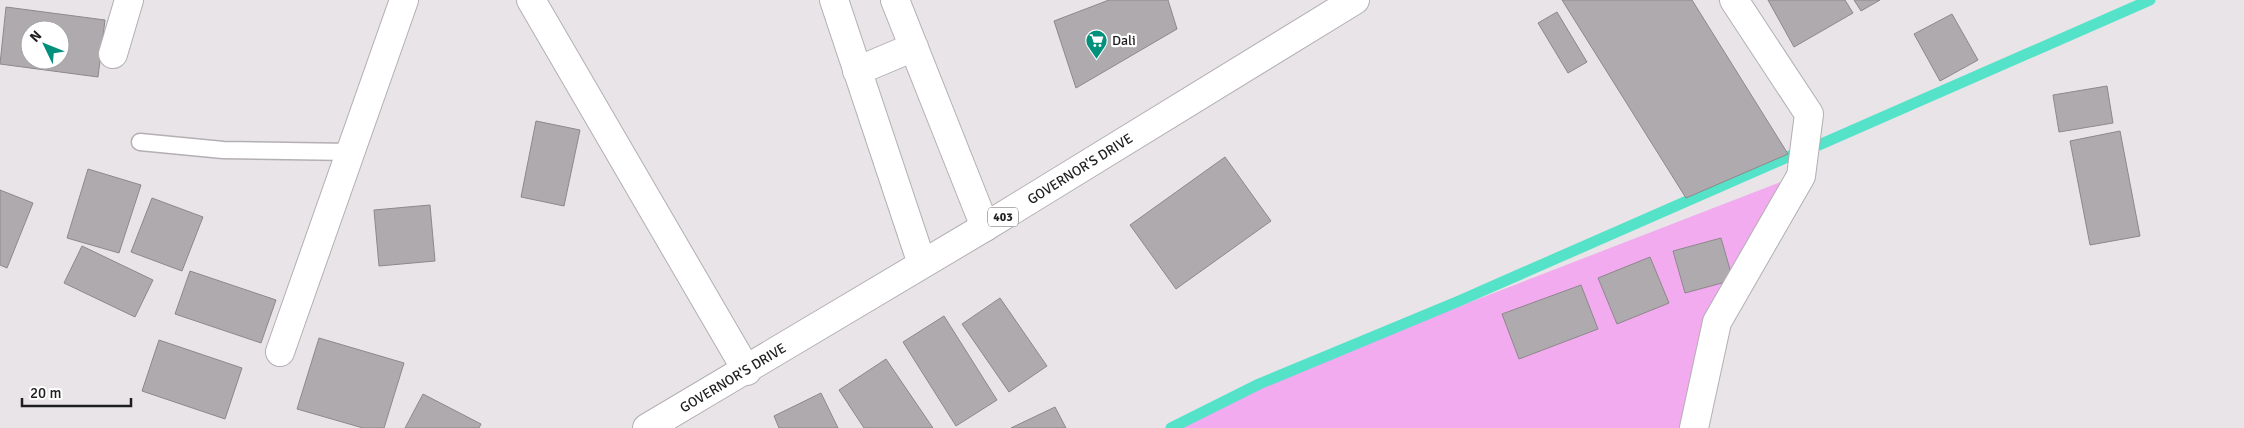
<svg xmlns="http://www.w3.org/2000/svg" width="2244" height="428" viewBox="0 0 2244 428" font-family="Signika,sans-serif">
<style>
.green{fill:#f1abee}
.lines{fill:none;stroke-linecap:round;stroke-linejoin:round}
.stream{stroke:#54e3c8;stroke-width:11}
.building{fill:#afaaae;stroke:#8c888b;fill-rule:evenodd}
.service-casing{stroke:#b3afb3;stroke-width:19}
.minor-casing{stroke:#b3afb3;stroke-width:30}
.primary-casing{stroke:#b3afb3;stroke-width:30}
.service{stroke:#fff;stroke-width:16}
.minor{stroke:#fff;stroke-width:28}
.primary{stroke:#fff;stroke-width:28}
.labels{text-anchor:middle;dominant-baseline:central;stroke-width:4.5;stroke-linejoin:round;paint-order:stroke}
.shield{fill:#fff;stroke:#626162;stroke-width:1}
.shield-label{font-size:12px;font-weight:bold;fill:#1f1d1e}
.poi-label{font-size:14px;fill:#1f1d1e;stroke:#fff;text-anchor:start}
.street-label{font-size:14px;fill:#1f1d1e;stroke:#fff}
</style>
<rect width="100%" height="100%" fill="#e9e4e8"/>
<path class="green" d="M1801,174l-84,148 -23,106h-527l92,-44z"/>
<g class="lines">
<path class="stream" d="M1819,145l331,-145
M1171,428l88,-44 200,-83 333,-146"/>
</g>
<path class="building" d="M1109,0h59l9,29 -101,59 -22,-67z
M1562,0h130l96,154 -102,44z
M1768,0h77l8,13 -59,34z
M1854,0h26l-19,11z
M6,7l99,13 -7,57 -98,-13zM30,30h30v30h-30z
M1557,12l30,50 -19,11 -30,-50z
M1952,14l26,46 -38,21 -26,-47z
M2107,86l6,37 -54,9 -6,-37z
M536,121l44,9 -16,76 -43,-9z
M2120,131l20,105 -50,9 -20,-104z
M1225,157l46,64 -95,68 -46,-64z
M88,169l53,16 -22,68 -52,-15z
M0,190l33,13 -26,65 -7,-3z
M152,198l51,19 -21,54 -51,-19z
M430,205l5,56 -56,5 -5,-56z
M1721,238l12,42 -48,13 -12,-42z
M82,246l71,34 -18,37 -71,-34z
M1650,257l19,46 -52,21 -19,-46z
M190,271l86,29 -15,43 -86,-29z
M1581,285l17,44 -79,30 -17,-45z
M1000,298l47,68 -38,26 -47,-68z
M944,316l53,84 -41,26 -53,-84z
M319,338l85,25 -20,65h-21l-66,-19z
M159,340l83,28 -17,51 -83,-28z
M886,359l47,69h-69l-25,-38z
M821,393l17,35h-59l-5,-12z
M423,394l58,30 -2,4h-74z
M1055,407l11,21h-55z"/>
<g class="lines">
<defs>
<path id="service" d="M140,142l83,8 128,2"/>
<path id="minor" d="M531,0l216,371
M834,0l88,264
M895,0l90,227
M113,54l16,-54
M857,71l57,-24
M280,352l124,-352
M1694,428l23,-106 84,-146 8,-62 -75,-114"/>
<path id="primary" d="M647,428l338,-201 370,-227"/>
</defs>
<use href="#service" class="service-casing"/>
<use href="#minor" class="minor-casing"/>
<use href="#primary" class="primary-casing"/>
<use href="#service" class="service"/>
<use href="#minor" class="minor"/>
<use href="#primary" class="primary"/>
</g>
<defs>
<symbol id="supermarket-pin" viewBox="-11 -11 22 30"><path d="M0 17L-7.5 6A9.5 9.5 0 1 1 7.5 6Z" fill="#00907c" stroke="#fff"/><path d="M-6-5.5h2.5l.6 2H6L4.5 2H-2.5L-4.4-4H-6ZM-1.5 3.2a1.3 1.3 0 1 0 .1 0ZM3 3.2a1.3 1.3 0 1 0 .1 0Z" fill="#fff"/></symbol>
</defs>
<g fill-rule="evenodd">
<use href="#supermarket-pin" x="1084" y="28" width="25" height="34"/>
</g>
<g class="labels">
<rect class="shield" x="988" y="207.5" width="30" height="19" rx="4"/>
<g class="shield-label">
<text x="1003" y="217">403</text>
</g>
<g class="poi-label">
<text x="1112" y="40">Dali</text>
</g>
<g class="street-label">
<text transform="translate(1080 169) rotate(-32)">GOVERNOR'S DRIVE</text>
<text transform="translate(733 378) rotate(-31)">GOVERNOR'S DRIVE</text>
</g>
</g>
<g transform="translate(45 45) rotate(313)"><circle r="24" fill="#ffffff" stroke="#a5a5a5"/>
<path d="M0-4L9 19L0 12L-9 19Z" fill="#00907c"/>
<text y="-8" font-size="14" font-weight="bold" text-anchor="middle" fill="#1f1d1e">N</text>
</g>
<path d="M22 398v8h109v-8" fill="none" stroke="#1f1d1e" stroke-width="2.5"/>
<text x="30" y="398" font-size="15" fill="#1f1d1e" stroke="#ffffff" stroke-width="4" paint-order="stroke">20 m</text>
</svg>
